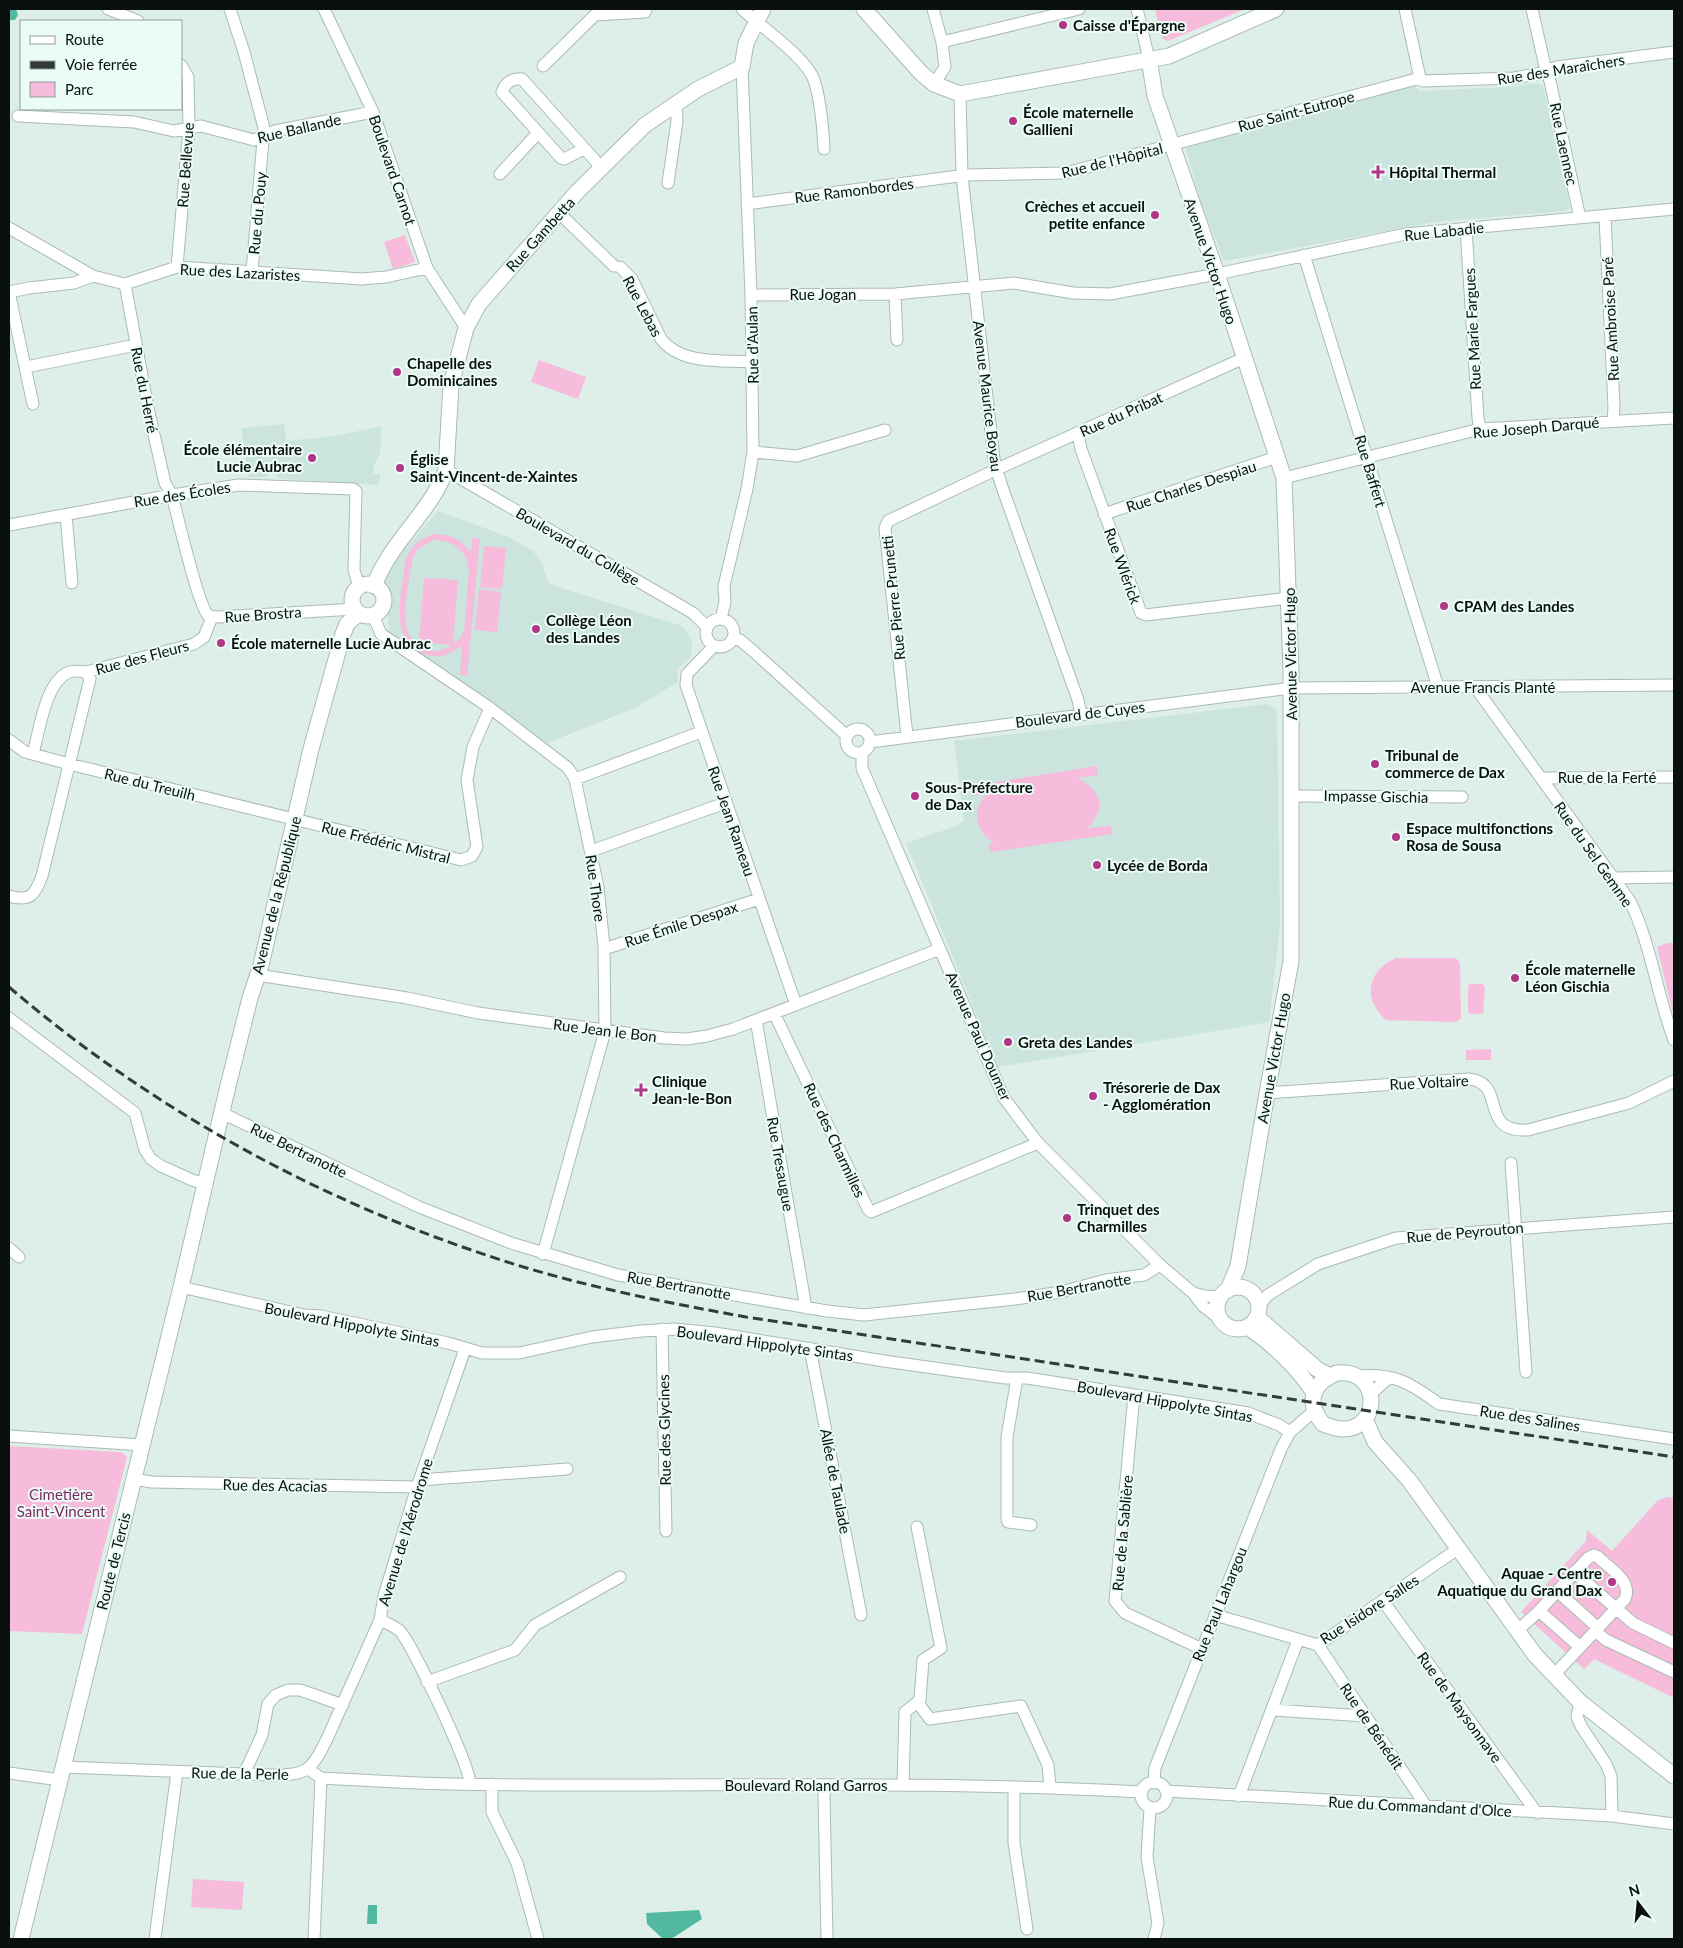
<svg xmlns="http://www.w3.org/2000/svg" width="1683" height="1948" viewBox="0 0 1683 1948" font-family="Lato,sans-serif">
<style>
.built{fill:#cbe4dd}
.green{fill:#f7bbdc;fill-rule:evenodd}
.water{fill:#52b8a0}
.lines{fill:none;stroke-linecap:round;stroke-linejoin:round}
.minor-casing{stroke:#aabbb6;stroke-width:13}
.major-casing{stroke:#aabbb6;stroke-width:17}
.minor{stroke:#fff;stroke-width:11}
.major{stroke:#fff;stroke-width:15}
.rail{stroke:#333b38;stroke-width:3;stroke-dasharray:10 5;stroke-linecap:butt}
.poi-dot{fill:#b23687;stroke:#ebfcf7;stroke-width:2}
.labels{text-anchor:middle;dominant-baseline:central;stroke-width:4;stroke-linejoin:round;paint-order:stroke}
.poi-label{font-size:15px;font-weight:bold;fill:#0a100e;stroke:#ebfcf7;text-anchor:start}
.street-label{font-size:15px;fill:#0a100e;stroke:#ebfcf7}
.park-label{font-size:15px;fill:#7e295f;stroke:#ebfcf7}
</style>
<rect width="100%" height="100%" fill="#deefe9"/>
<path class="built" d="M1538,83l5,3 27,121 -4,4 -131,11 -210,39 -3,-2 -6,-20 -3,-5 -13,-34 -15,-55 229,-61 5,7 88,-4z
M284,424l2,17 49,-5 47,-10 -2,27 -6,12 -1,9h7l-1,11 -94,-6 -7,-1 -3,-5h-8v4h-18l-8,-49z
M438,511l71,26 24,14 8,11 8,22 133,42 10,14 -1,16 -14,14 1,12 -43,26 -88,35 -158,-111 -5,-59z
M1268,704l9,6 3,216 -11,96 -271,45 -92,-224 48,-16 10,-6 -10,-80z"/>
<path class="green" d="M1155,9h90l-77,32 -5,-2 -2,-3z
M405,235l10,27 -22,7 -9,-27z
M539,360l47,17 -8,22 -47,-17z
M434,534c17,0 26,5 37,18l1,-14 8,1 -13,137 -7,-1 2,-30c-11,9 -21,14 -35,10 -40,-9 -25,-64 -22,-93 5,-15 13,-23 29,-28zM433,540c20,0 34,10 36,31l-5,60 -3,6 -8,7 5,-64 -34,-2 -5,64 33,3c-7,5 -18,8 -26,5 -9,-4 -18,-14 -20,-23 -3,-15 4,-55 7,-70l5,-8z
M484,546l22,2 -4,41 -22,-2z
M479,589l22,3 -4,40 -22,-2z
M1097,766l1,9 -21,3c24,11 31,31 10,50l24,-2 1,8 -121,18 -2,-8 5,-2c-19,-9 -23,-34 -7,-48l-15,2 -1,-10z
M1667,943h7v74l-17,-70z
M1396,958h60l4,5 1,56 -6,3 -69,-2c-24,-22 -19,-49 10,-62z
M1470,984h13l2,3 -2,27h-13l-2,-2v-26z
M1491,1049v11h-25v-10z
M9,1446l111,6 3,1 4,4 -45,177 -73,-3z
M1668,1497l6,1v200l-80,-39 -10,10 -63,-57 65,-71 1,-11 25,21 46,-51z
M193,1879l51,3 -2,28 -51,-3z"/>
<path class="water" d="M9,9h7l2,6 -3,5h-6z
M368,1905h9v19h-10z
M699,1910l3,9 -31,20h-8l-16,-15 -1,-11z"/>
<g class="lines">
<defs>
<path id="minor" d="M108,9l30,12
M230,9l14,43 20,76 -12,144
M324,9l49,103 54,156 39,60
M742,9c19,18 64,48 72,71 6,18 9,49 10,69
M933,9l9,33 3,25 -11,17
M1137,9l12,50
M1405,9l15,69
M1532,9l14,62 4,10 30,137
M942,42l137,-33
M543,66l52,-51 50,-3 1,-3
M1420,78l3,3 91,-3 22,-4 21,-7 117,-15
M960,94l2,82 32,283 7,25 77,216 3,14
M18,116l116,6 40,9 27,-5 53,14 21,-9 98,-19
M584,149l-20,10 -3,-1 -59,-66c3,-9 10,-14 20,-13l79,88
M500,174l38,-41
M668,183l9,-62 -1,-18
M747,204l219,-29 100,-2 354,-95
M559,213l55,53
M1605,217l9,190 -1,14
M9,228l84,48 32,8 52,-17 185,12 24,-2 41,-9
M1466,228l12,190 2,11
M1304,255l134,432
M177,267l12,-139 -1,-51 -7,-12
M620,267l12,12 29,60c20,26 61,21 91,23
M125,284l23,124 17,75 7,12c5,19 26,110 36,120 3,2 7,2 11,2l136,-8
M9,292l24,112
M9,292l20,-4 45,-5 19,-7
M895,294l2,46
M751,295l144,-1 119,-11 59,10 37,1 107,-20 189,-40 268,-25
M26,367l110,-22
M1078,434l3,15 60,164 5,2 8,-1 135,-16
M753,452l44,4 88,-26
M446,470l247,143 14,14
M1284,478l196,-49 194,-11
M1104,514l173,-57
M66,515l6,68
M9,525l163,-30 67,-10 114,4 3,2 -2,79 5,17
M373,615l8,19 109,74 78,60 7,11 23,108 6,60 1,84 -62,223
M706 633a14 14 0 1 1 28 0a14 14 0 1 1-28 0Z
M721,619l4,-17 -1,-16 23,-97 6,-37 -2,-157 -9,-228
M733,639l7,1 13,11 94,85
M714,646l-27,28 -1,11 110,320
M1475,687l155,214c21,43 27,94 44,139
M846 741a12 12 0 1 1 24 0a12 12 0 1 1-24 0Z
M907,736l-22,-208 3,-7 105,-50 251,-113
M9,740l16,12 44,12 392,96 11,-4 5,-9 -10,-67 6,-33 17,-39
M870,742l421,-54 383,-3
M862,752v16l142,330 34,45 122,122 33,28 10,13 18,14
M33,754c6,-22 12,-70 34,-81 6,-3 13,-2 19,-1l108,-28 10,-7 8,-20
M1541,778l133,-1
M575,779l126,-47
M1291,796l171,1
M591,851l134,-48
M1613,878l61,-1
M9,896c21,6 26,-1 33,-20l48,-197 -4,-7
M604,947h6l149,-48
M257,975l150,23 71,15 186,25 23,1 20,-3 26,-7 207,-80
M774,1013l94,196 3,3 167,-69
M9,1018l126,95 10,37 6,9 10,7 31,14 13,4
M756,1020l50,288
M1267,1093l202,-14c39,4 8,54 59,51l101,-27 45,-22
M222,1113l197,94 92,36 107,32 209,36 37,4 151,-16 46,-7 45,-12 38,-5 16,-10
M1511,1163l15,209
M9,1248l10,9
M181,1287l123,28 17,1 127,27 34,10h37l73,-16 49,-6 34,-2 40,4 169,28 121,17h22l221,35 31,12 11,7
M1193,1293l12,3 14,1
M1259,1306l9,-11 50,-31 78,-26 278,-21
M662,1329l4,202
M810,1348l51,267
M1357,1376c37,-3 52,6 82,28l235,35
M1017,1378l-10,59v82l1,3 23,3
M1371,1394l15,-14 7,-2
M1134,1395l-19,206 10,12 77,36
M9,1436l133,9
M133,1479l19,3 265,5
M420,1480l147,-11
M1574,1572l59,51 41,20
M1557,1591l41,37
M1383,1601l154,212
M1539,1611l41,36
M1215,1615l103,30 141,-97
M380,1620c7,3 14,6 20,11 13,15 71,136 70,153
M1517,1631l22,-20 49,-53 6,-3 4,2c11,11 35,24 27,42l-71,76
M1595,1631l11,9 68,32
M1318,1645l108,161
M427,1682l88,-32 20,-25 85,-48
M917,1702l13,17 91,-13 27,59 2,22
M1580,1702l-3,15 4,9 25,38 5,12 1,40
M1272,1710l94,6
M64,1767l205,8c37,0 41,-2 58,-36l53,-119 4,-24 33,-109 48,-138
M308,1769l13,9c43,2 85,5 128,6 231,4 462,-5 693,8
M9,1773l51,7
M244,1774l18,-39 6,-31 8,-9 12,-5h12l43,15
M1141 1795a13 13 0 1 1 26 0a13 13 0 1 1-26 0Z
M1154,1783l1,-15 126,-319 9,-17 24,-21
M492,1784v28l25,51 21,76
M827,1785l-3,10 3,144
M903,1785l2,-73 15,-12 3,-40 18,-12 -24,-121
M1014,1787v56l13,86
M1166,1791l446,25 62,8
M1239,1796l59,-156
M1150,1808l-3,49 11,66 -4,16
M155,1939l22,-167
M314,1939l7,-161"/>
<path id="major" d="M864,9l57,64 13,11 26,10 209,-38 107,-47
M1149,59l6,37 62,178 67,204 7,193v290l-24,132 -29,173 -10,24
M352 600a16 16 0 1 1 32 0a16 16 0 1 1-32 0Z
M374,586c16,-44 56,-73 72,-116l5,-85 15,-57 13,-24 98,-112 68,-67 53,-36 44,-22 4,-24 17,-34
M1217 1308a21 21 0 1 1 42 0a21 21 0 1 1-42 0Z
M1257,1317l60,52 13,7
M1247,1327c24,15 52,42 67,66
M1337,1373c45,-4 44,57 5,56 -6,0 -13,-3 -19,-5 -17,-21 -12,-41 14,-51z
M1365,1419l10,23 34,38 126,175 45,47 94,74
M21,1939l160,-652 46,-197 23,-92 11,-33 50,-216 32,-115 4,-10 12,-11"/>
</defs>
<use href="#minor" class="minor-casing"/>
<use href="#major" class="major-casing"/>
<use href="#minor" class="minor"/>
<use href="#major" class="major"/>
<path class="rail" d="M9,987c140,120 303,210 477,268 85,29 172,46 260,62l928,140"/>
</g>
<g class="poi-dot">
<circle cx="1063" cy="25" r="5"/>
<circle cx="1013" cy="121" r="5"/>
<path d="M1375.5 164.5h5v5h5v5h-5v5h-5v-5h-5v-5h5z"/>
<circle cx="1155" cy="215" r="5"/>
<circle cx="397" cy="372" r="5"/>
<circle cx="312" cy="458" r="5"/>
<circle cx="400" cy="468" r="5"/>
<circle cx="1444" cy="606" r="5"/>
<circle cx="536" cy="629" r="5"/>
<circle cx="221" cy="643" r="5"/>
<circle cx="1375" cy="764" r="5"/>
<circle cx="915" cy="796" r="5"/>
<circle cx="1396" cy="837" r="5"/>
<circle cx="1097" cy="865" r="5"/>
<circle cx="1515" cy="978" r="5"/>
<circle cx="1008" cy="1042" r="5"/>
<path d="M638.5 1082.5h5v5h5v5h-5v5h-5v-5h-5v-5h5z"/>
<circle cx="1093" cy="1096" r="5"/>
<circle cx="1067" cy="1218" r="5"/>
<circle cx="1612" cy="1582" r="5"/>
</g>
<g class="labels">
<g class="poi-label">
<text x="1073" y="25">Caisse d'Épargne</text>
<text x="1023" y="112">École maternelle<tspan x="1023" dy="17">Gallieni</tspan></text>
<text x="1389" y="172">Hôpital Thermal</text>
<text x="1145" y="206" text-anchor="end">Crèches et accueil<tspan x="1145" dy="17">petite enfance</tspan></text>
<text x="407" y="363">Chapelle des<tspan x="407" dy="17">Dominicaines</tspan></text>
<text x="302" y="449" text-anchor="end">École élémentaire<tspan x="302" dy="17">Lucie Aubrac</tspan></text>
<text x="410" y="459">Église<tspan x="410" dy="17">Saint-Vincent-de-Xaintes</tspan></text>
<text x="1454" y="606">CPAM des Landes</text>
<text x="546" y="620">Collège Léon<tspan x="546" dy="17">des Landes</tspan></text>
<text x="231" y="643">École maternelle Lucie Aubrac</text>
<text x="1385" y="755">Tribunal de<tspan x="1385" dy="17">commerce de Dax</tspan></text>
<text x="925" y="787">Sous-Préfecture<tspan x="925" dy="17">de Dax</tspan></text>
<text x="1406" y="828">Espace multifonctions<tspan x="1406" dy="17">Rosa de Sousa</tspan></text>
<text x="1107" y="865">Lycée de Borda</text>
<text x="1525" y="969">École maternelle<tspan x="1525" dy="17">Léon Gischia</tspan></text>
<text x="1018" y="1042">Greta des Landes</text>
<text x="652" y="1081">Clinique<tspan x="652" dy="17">Jean-le-Bon</tspan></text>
<text x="1103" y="1087">Trésorerie de Dax<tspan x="1103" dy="17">- Agglomération</tspan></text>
<text x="1077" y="1209">Trinquet des<tspan x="1077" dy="17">Charmilles</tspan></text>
<text x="1602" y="1573" text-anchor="end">Aquae - Centre<tspan x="1602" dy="17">Aquatique du Grand Dax</tspan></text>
</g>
<g class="street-label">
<text transform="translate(1561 69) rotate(-9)">Rue des Maraîchers</text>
<text transform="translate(1296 111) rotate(-15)">Rue Saint-Eutrope</text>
<text transform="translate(299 128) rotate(-13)">Rue Ballande</text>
<text transform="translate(1564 144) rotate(78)">Rue Laennec</text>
<text transform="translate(1112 160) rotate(-14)">Rue de l'Hôpital</text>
<text transform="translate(185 165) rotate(-86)">Rue Bellevue</text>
<text transform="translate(393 170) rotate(71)">Boulevard Carnot</text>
<text transform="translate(854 190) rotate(-7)">Rue Ramonbordes</text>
<text transform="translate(257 213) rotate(-85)">Rue du Pouy</text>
<text transform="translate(1444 231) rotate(-6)">Rue Labadie</text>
<text transform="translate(540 234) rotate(-48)">Rue Gambetta</text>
<text transform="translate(1211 261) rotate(71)">Avenue Victor Hugo</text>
<text transform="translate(240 272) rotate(3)">Rue des Lazaristes</text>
<text x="823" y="294">Rue Jogan</text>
<text transform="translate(643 306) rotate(62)">Rue Lebas</text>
<text transform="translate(1610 319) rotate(-93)">Rue Ambroise Paré</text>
<text transform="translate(1472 329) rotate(-93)">Rue Marie Fargues</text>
<text transform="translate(752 345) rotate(-91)">Rue d'Aulan</text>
<text transform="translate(145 390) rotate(79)">Rue du Herré</text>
<text transform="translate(988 396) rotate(83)">Avenue Maurice Boyau</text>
<text transform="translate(1121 414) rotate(-24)">Rue du Pribat</text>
<text transform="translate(1536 427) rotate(-5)">Rue Joseph Darqué</text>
<text transform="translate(1371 471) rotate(73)">Rue Baffert</text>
<text transform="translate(1191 486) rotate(-18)">Rue Charles Despiau</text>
<text transform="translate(182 494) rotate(-9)">Rue des Écoles</text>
<text transform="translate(578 546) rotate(30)">Boulevard du Collège</text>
<text transform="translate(1123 566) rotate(70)">Rue Wlérick</text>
<text transform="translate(893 598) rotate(-96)">Rue Pierre Prunetti</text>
<text transform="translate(263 614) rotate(-4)">Rue Brostra</text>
<text transform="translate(1290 654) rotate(-91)">Avenue Victor Hugo</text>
<text transform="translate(142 657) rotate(-15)">Rue des Fleurs</text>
<text x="1483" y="687">Avenue Francis Planté</text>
<text transform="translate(1080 714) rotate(-7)">Boulevard de Cuyes</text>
<text x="1607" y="777">Rue de la Ferté</text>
<text transform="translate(150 784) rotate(14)">Rue du Treuilh</text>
<text transform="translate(1376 796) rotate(1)">Impasse Gischia</text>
<text transform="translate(732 821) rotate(71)">Rue Jean Rameau</text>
<text transform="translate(386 842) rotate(14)">Rue Frédéric Mistral</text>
<text transform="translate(1594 854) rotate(55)">Rue du Sel Gemme</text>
<text transform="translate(596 888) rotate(82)">Rue Thore</text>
<text transform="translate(276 895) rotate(-76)">Avenue de la République</text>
<text transform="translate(681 924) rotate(-18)">Rue Émile Despax</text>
<text transform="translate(605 1030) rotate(7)">Rue Jean le Bon</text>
<text transform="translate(979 1036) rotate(66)">Avenue Paul Doumer</text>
<text transform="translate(1273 1058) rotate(-80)">Avenue Victor Hugo</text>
<text transform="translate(1429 1082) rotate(-3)">Rue Voltaire</text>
<text transform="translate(835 1140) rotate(65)">Rue des Charmilles</text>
<text transform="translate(299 1150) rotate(26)">Rue Bertranotte</text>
<text transform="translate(781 1164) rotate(80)">Rue Tresaugue</text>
<text transform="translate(1465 1232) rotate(-5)">Rue de Peyrouton</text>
<text transform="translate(679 1285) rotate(10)">Rue Bertranotte</text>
<text transform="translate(1079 1287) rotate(-10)">Rue Bertranotte</text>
<text transform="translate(352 1324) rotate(11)">Boulevard Hippolyte Sintas</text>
<text transform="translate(765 1343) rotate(8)">Boulevard Hippolyte Sintas</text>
<text transform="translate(1165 1401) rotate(10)">Boulevard Hippolyte Sintas</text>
<text transform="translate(1530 1418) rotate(9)">Rue des Salines</text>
<text transform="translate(664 1430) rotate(-91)">Rue des Glycines</text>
<text transform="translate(836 1481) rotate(79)">Allée de Taulade</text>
<text transform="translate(275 1485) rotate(1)">Rue des Acacias</text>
<text transform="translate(405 1532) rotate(-73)">Avenue de l'Aérodrome</text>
<text transform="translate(1122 1533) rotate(-85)">Rue de la Sablière</text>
<text transform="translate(113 1561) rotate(-76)">Route de Tercis</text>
<text transform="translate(1219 1604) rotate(-68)">Rue Paul Lahargou</text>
<text transform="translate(1369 1609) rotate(-33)">Rue Isidore Salles</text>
<text transform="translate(1460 1707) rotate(54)">Rue de Maysonnave</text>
<text transform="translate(1372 1726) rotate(56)">Rue de Bénédit</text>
<text transform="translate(240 1773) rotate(1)">Rue de la Perle</text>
<text x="806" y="1785">Boulevard Roland Garros</text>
<text transform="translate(1420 1806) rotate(3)">Rue du Commandant d'Olce</text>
</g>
<g class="park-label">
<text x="61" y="1494">Cimetière<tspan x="61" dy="17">Saint-Vincent</tspan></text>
</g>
</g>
<rect width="1683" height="1948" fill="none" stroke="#0a100e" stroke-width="20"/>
<rect x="20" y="20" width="162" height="90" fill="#ebfcf7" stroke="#919e9a"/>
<rect x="30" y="36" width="25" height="8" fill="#ffffff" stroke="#919e9a"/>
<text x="65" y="45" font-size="15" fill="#0a100e">Route</text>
<rect x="30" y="61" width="25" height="8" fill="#333b38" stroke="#919e9a"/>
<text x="65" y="70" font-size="15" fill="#0a100e">Voie ferrée</text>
<rect x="30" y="82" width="25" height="15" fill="#f7bbdc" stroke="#919e9a"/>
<text x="65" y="95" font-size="15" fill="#0a100e">Parc</text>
<g transform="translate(1638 1903) rotate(344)" stroke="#ebfcf7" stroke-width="4" paint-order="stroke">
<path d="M0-4L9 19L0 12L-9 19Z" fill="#0a100e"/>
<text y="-8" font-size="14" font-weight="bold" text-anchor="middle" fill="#0a100e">N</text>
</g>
</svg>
